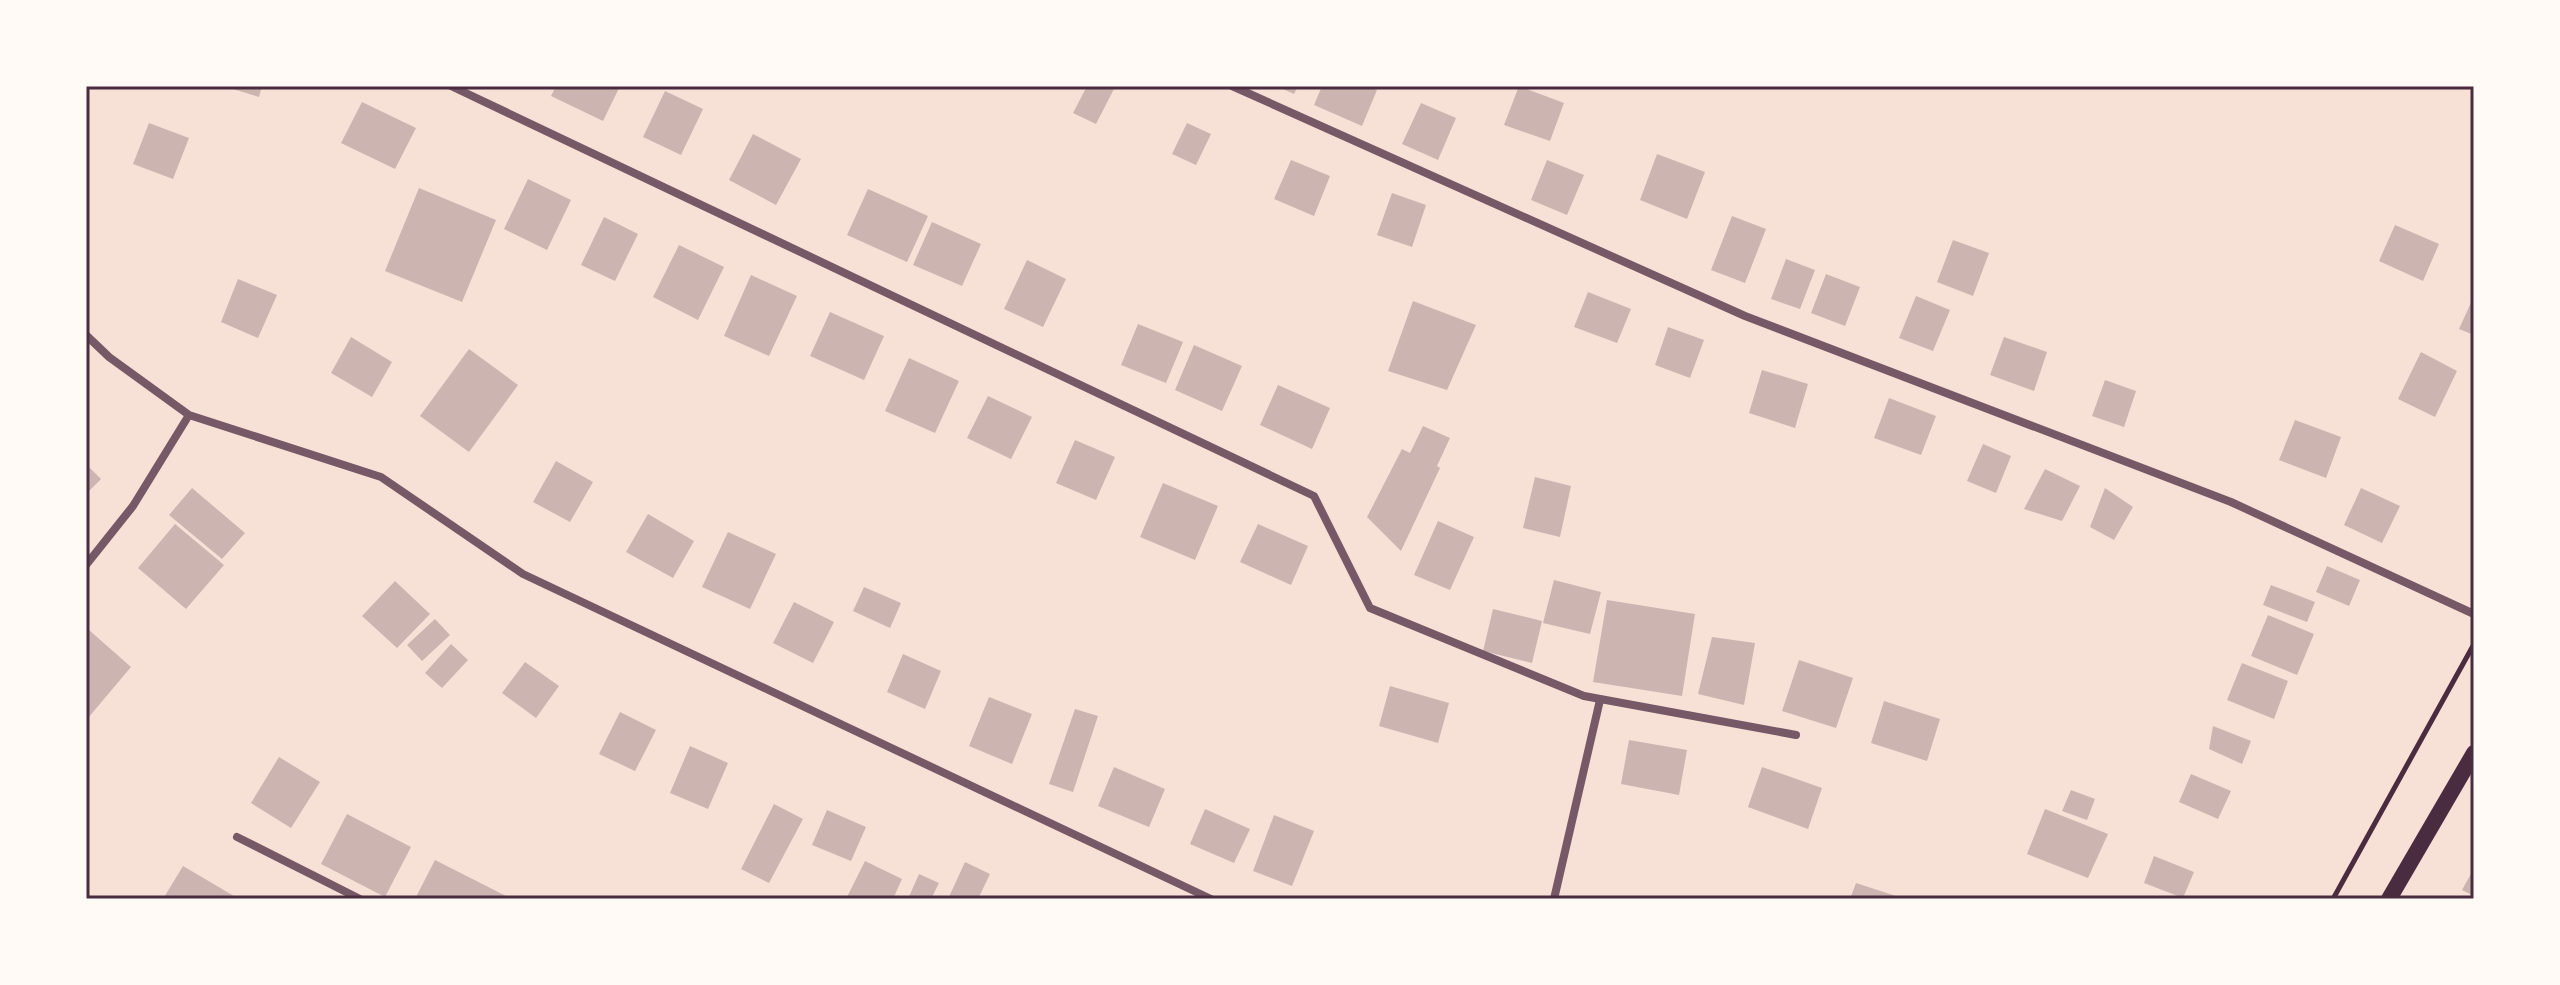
<svg xmlns="http://www.w3.org/2000/svg" width="2560" height="985" viewBox="0 0 2560 985" font-family="'Roboto Serif',serif">
<style>
.building{fill:#ccb4b1}
.lines{fill:none;stroke-linecap:round;stroke-linejoin:round}
.path{stroke:#4a2c40;stroke-width:5}
.minor{stroke:#755966;stroke-width:8}
.secondary{stroke:#4a2c40;stroke-width:16}
.neatline{fill:none;stroke:#4a2c40;stroke-width:3}
</style>
<rect width="100%" height="100%" fill="#f7e1d7"/>
<path class="building" d="M223,86h39l-3,11z
M556,86h64l-17,35 -52,-25z
M1087,86l28,1 -19,37 -23,-11z
M1276,86h22l-4,8z
M1322,86h46l9,4 -15,36 -48,-21z
M1519,86l45,17 -14,38 -46,-16z
M665,91l38,18 -22,46 -38,-18z
M362,102l54,26 -21,41 -54,-26z
M1421,103l35,15 -18,42 -36,-16z
M149,123l40,15 -16,41 -40,-15z
M1187,123l24,11 -15,31 -24,-11z
M753,134l48,25 -25,46 -47,-25z
M1657,154l48,18 -18,47 -47,-19z
M1291,160l39,16 -16,40 -40,-17z
M1547,160l37,15 -17,40 -36,-15z
M528,179l43,21 -24,50 -43,-21z
M419,188l77,32 -34,82 -77,-31z
M868,189l60,27 -21,46 -60,-27z
M1392,193l34,12 -14,42 -35,-12z
M1732,216l34,13 -21,54 -34,-13z
M604,217l34,17 -23,47 -34,-16z
M932,222l49,22 -19,42 -49,-21z
M2395,225l44,19 -16,37 -44,-20z
M1953,240l36,13 -16,43 -36,-14z
M679,245l45,22 -26,53 -45,-23z
M1786,259l29,11 -15,39 -29,-10z
M1027,260l39,19 -23,48 -39,-18z
M1826,274l34,13 -15,39 -34,-13z
M751,275l46,21 -28,60 -45,-20z
M238,279l39,16 -19,43 -37,-16z
M1588,292l43,17 -14,34 -43,-16z
M1916,296l34,14 -17,41 -34,-13z
M2474,296v39l-15,-6z
M1413,301l63,24 -29,65 -59,-19z
M830,312l54,24 -20,44 -54,-24z
M1138,324l45,18 -17,41 -45,-18z
M1668,327l36,13 -14,38 -35,-13z
M351,337l41,25 -20,35 -41,-24z
M2004,337l43,15 -13,39 -44,-16z
M1194,345l48,21 -20,45 -47,-21z
M469,349l49,36 -49,67 -49,-36z
M2421,352l36,19 -22,46 -37,-18z
M909,358l50,23 -24,52 -50,-22z
M1762,370l46,14 -13,44 -46,-15z
M2105,380l31,11 -12,36 -32,-11z
M1278,385l52,23 -18,41 -52,-24z
M988,396l44,21 -21,42 -44,-21z
M1889,398l47,18 -15,39 -47,-17z
M2295,420l46,17 -15,41 -47,-18z
M1423,426l27,12 -13,28 3,2 -39,83 -34,-34 35,-68 8,4z
M1075,440l40,17 -19,43 -40,-17z
M1983,444l28,12 -15,37 -29,-12z
M556,461l37,21 -23,40 -37,-20z
M86,464l15,15 -15,15z
M2045,469l35,17 -18,35 -38,-12z
M1535,477l36,9 -11,51 -37,-9z
M1163,483l55,23 -23,54 -55,-23z
M192,488l53,45 -23,26 -53,-44z
M2105,488l28,19 -19,33 -24,-13z
M2361,488l39,18 -18,37 -38,-18z
M648,514l46,27 -21,37 -47,-26z
M1438,521l36,16 -24,53 -36,-15z
M175,524l49,41 -38,44 -48,-41z
M1258,524l50,22 -17,39 -51,-23z
M728,532l48,22 -26,55 -48,-22z
M2327,566l33,14 -11,26 -33,-14z
M1554,580l47,12 -11,42 -47,-11z
M395,581l35,33 -33,34 -35,-32z
M2271,585l44,17 -8,20 -44,-17z
M864,587l37,16 -11,25 -37,-17z
M1607,600l88,14 -13,82 -89,-14z
M794,602l40,20 -21,41 -40,-20z
M1493,609l49,12 -10,42 -49,-12z
M2268,615l46,19 -17,41 -46,-19z
M435,619l15,16 -28,26 -15,-16z
M89,630l42,37 -43,51 -2,-84z
M1712,637l43,6 -11,62 -46,-11z
M451,644l17,16 -26,28 -17,-15z
M903,654l38,17 -16,38 -38,-17z
M1799,660l54,18 -17,50 -54,-17z
M525,662l34,24 -23,32 -34,-25z
M2242,663l46,18 -14,38 -47,-19z
M1390,686l59,17 -11,40 -59,-17z
M989,697l43,17 -20,50 -43,-18z
M1884,701l56,18 -13,42 -56,-18z
M1075,709l23,7 -25,76 -24,-8z
M620,712l36,18 -21,41 -36,-17z
M2213,726l38,15 -9,23 -33,-15z
M1629,740l58,10 -8,45 -58,-11z
M690,746l38,17 -20,46 -38,-16z
M279,757l41,25 -29,46 -40,-25z
M1114,767l51,22 -16,38 -51,-21z
M1762,767l60,21 -14,41 -60,-22z
M2191,774l40,17 -13,28 -39,-17z
M2071,790l24,9 -8,21 -25,-9z
M774,804l29,15 -34,64 -28,-14z
M1205,809l45,20 -16,34 -44,-19z
M2045,809l63,25 -20,44 -61,-24z
M827,810l39,17 -15,34 -39,-16z
M347,814l64,33 -26,50 -64,-33z
M1274,815l40,16 -22,55 -39,-15z
M2154,856l40,16 -11,26 -39,-15z
M435,860l77,39h-97z
M865,861l37,18 -9,20h-47z
M965,862l25,12 -12,25h-30z
M183,866l56,33h-76z
M2474,868v28l-12,-6z
M919,874l20,9 -8,16h-23z
M1856,883l46,15v1h-52z"/>
<g class="lines">
<path class="path" d="M2333,899l141,-255"/>
<path class="minor" d="M451,86l863,410 56,112 214,88 212,39
M1232,86l513,230 486,186 243,112
M86,335l23,22 80,58 192,62 142,97 688,325
M86,565l47,-59 56,-91
M237,837l123,62
M1554,899l46,-199"/>
<path class="secondary" d="M2389,899l85,-146"/>
</g>
<rect width="2560" height="985" fill="none" stroke="#fffaf5" stroke-width="176"/>
<rect x="88" y="88" width="2384" height="809" class="neatline"/>
</svg>
